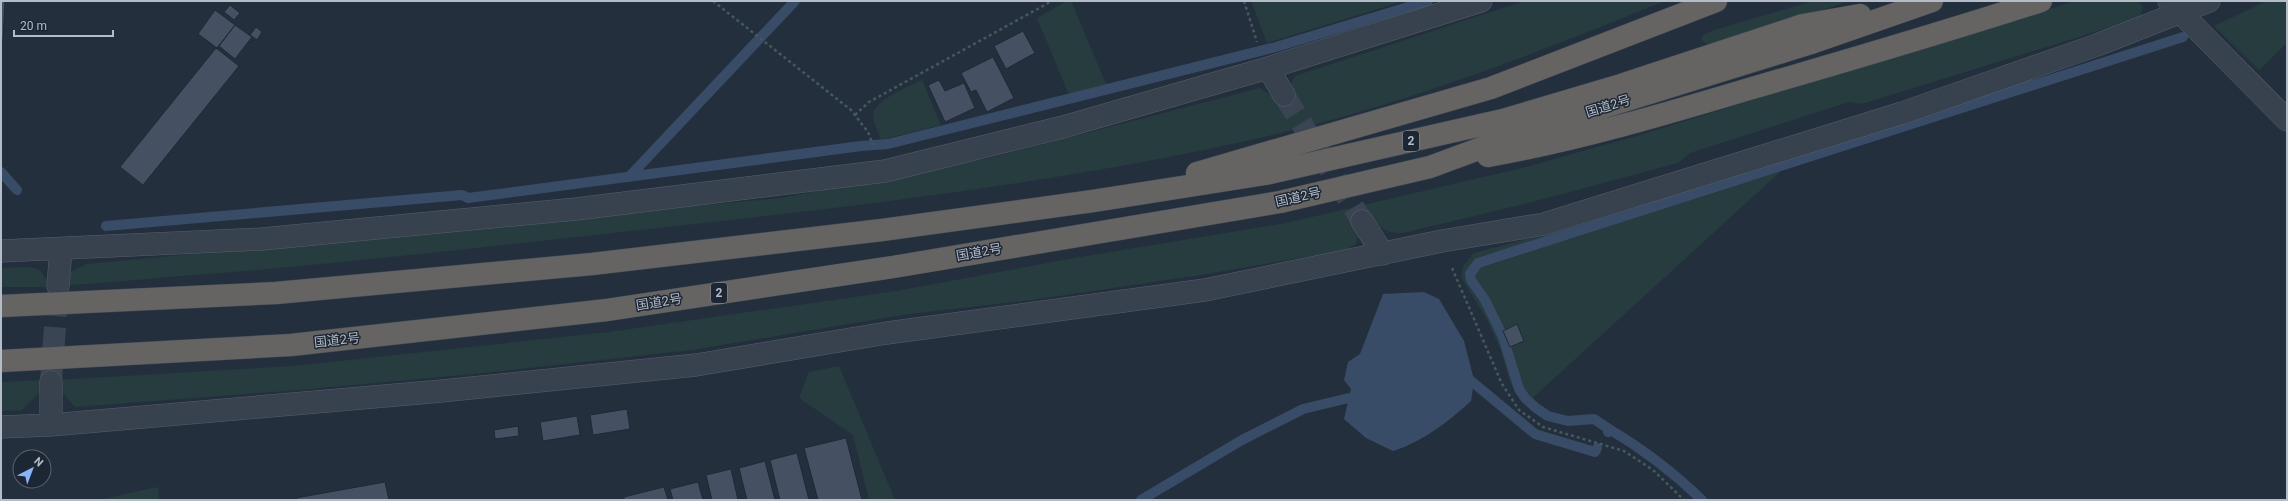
<svg xmlns="http://www.w3.org/2000/svg" width="2288" height="501" viewBox="0 0 2288 501" font-family="Roboto,'Noto Sans JP',sans-serif">
<style>
.green{fill:#263c3f}
.water{fill:#394c67}
.lines{fill:none;stroke-linecap:round;stroke-linejoin:round}
.stream{stroke:#394c67;stroke-width:10}
.building{fill:#455162;stroke:#1f2835}
.minor-tunnel{stroke:#3a4453;stroke-width:22;stroke-dasharray:22 11;stroke-linecap:butt}
.minor-casing{stroke:#565f6c;stroke-width:23}
.trunk-casing{stroke:#434c59;stroke-width:23}
.path{stroke:#44595c;stroke-width:2.5;stroke-dasharray:3 3;stroke-linecap:butt}
.minor{stroke:#38414e;stroke-width:22}
.trunk{stroke:#656462;stroke-width:22}
.labels{text-anchor:middle;dominant-baseline:central;stroke-width:3;stroke-linejoin:round;paint-order:stroke}
.shield{fill:#1d2633;stroke:#878f9c;stroke-width:1}
.shield-label{font-size:12px;font-weight:bold;fill:#b4bcc9}
.street-label{font-size:13px;fill:#b4bcc9;stroke:#1d2633}
</style>
<rect width="100%" height="100%" fill="#242f3e"/>
<path class="green" d="M1067,1h4l36,85 -38,9 -32,-77z
M1251,1h153l-137,42z
M1524,1h141c-121,49 -245,98 -372,129 -232,56 -471,80 -707,106 -139,15 -277,31 -417,41 -35,3 -70,7 -106,8l9,-14 15,-7 694,-66 209,-40 270,-70 8,5 8,7 13,-12 6,-12z
M1813,1h37l-120,39 -22,5 -7,-5 2,-5 11,-5z
M2075,1h64l4,6 -3,11 -278,86 -13,-2 -159,51 -12,10 -142,38 -133,32c-14,0 -22,-2 -29,-15l-12,3 -6,23 -10,6 -145,25 -169,25 -123,14 -217,36 -208,23 -185,17 -224,17 -15,-17 -4,-10 237,-14 316,-34 287,-41 178,-33 212,-35 236,-55 118,-33z
M2267,1h20v42l-28,27 -45,-44z
M922,80l19,45 -60,15c-2,-7 -7,-16 -8,-24 -1,-15 37,-30 49,-36z
M1780,172l-255,233 -15,-23 -10,-34 -14,-30 -25,-41 2,-11 11,-13z
M30,267l10,3 12,17h-51v-19z
M839,366l56,134h-26l-16,-65 -54,-37 10,-26z
M45,380l-4,11 -19,19 -21,1v-29z
M158,487l1,13h-61z"/>
<path class="water" d="M1424,292l15,7 25,42 10,39 -3,21c-23,21 -49,41 -78,50l-27,-13 -22,-19 7,-30 -7,-9 4,-18 12,-8 23,-60z"/>
<g class="lines">
<path class="stream" d="M1,172l16,18
M629,177l166,-176
M106,226l356,-31 6,3 393,-52 27,-2 388,-97 152,-46
M1470,380l65,54 60,18 2,-4
M1609,429l-15,-10 -26,2 -20,-5 -12,-8 -11,-10 -6,-9 -16,-52 -18,-37 -14,-20 -1,-6 8,-11 705,-226
M1608,432l1,-3c34,20 65,44 93,71
M1141,500l101,-60 61,-31 46,-11"/>
</g>
<path class="building" d="M1,1h4l-2,39 -2,-1z
M230,5l10,8 -6,7 -10,-8z
M215,10l20,15 -18,23 -19,-14z
M235,25l17,12 -17,22 -16,-13z
M256,27l6,5 -5,8 -7,-5z
M1023,31l12,22 -29,16 -12,-23z
M216,48l23,18 -96,119 -23,-18z
M993,57l21,41 -27,14 -11,-22 -5,2 -10,-19z
M939,80l6,11 19,-8 11,25 -30,14 -17,-37z
M1517,324l7,17 -14,6 -7,-16z
M627,409l3,20 -37,6 -3,-20z
M577,416l3,19 -37,6 -3,-19z
M518,426l1,10 -24,3 -1,-9z
M846,438l16,62h-44l-14,-52z
M797,453l12,47h-29l-10,-40z
M765,461l10,39h-28l-8,-32z
M731,469l7,31h-26l-6,-25z
M385,482l4,18h-92l-1,-2z
M698,482l5,18h-30l-3,-11z
M664,487l4,13h-44v-3z"/>
<g class="lines">
<path class="minor-tunnel" d="M1284,95l78,126
M51,382l7,-96"/>
<defs>
<path id="minor" d="M2169,1l118,119
M1268,68l16,27
M1362,221l21,33
M1,251l261,-12 314,-30 309,-38 178,-44 205,-59 213,-67
M58,286l3,-37
M51,425v-43
M1,427l50,-2 391,-34 254,-26 191,-32 318,-43 237,-49 102,-17 358,-111 195,-68 112,-44"/>
<path id="trunk" d="M1488,156c89,-16 174,-41 261,-67 97,-28 195,-57 292,-88
M1197,173l294,-85 225,-87
M1,306l275,-13 316,-29 290,-34 211,-29 172,-27 238,-54 118,-35 182,-60 57,-10
M1,361l290,-16 316,-35 286,-43 387,-65 150,-35 103,-38 278,-86 121,-42"/>
</defs>
<use href="#minor" class="minor-casing"/>
<use href="#trunk" class="trunk-casing"/>
<path class="path" d="M713,1l138,109 17,22 5,13
M1244,1l13,41
M855,115l14,-13 183,-101
M1452,268l50,116 17,26 24,17 81,24 29,19 31,30"/>
<use href="#minor" class="minor"/>
<use href="#trunk" class="trunk"/>
</g>
<g class="labels">
<g class="shield">
<rect x="1403" y="131" width="16" height="20" rx="3"/>
<rect x="711" y="283" width="16" height="20" rx="3"/>
</g>
<g class="shield-label">
<text x="1411" y="141">2</text>
<text x="719" y="293">2</text>
</g>
<g class="street-label">
<text transform="translate(1608 106) rotate(-17)">国道2号</text>
<text transform="translate(1298 197) rotate(-13)">国道2号</text>
<text transform="translate(979 252) rotate(-10)">国道2号</text>
<text transform="translate(659 302) rotate(-9)">国道2号</text>
<text transform="translate(337 340) rotate(-6)">国道2号</text>
</g>
</g>
<rect width="2288" height="501" fill="none" stroke="#b4bcc9" stroke-width="4"/>
<g transform="translate(32 469) rotate(42)"><circle r="19" fill="#1d2633" stroke="#59626f"/>
<path d="M0-3L7 15L0 10L-7 15Z" fill="#8ab4f8"/>
<text y="-6" font-size="11" font-weight="bold" text-anchor="middle" fill="#b4bcc9">N</text>
</g>
<path d="M14 30v6h99v-6" fill="none" stroke="#b4bcc9" stroke-width="2"/>
<text x="20" y="30" font-size="12" fill="#b4bcc9" stroke="#1d2633" stroke-width="3" paint-order="stroke">20 m</text>
</svg>
